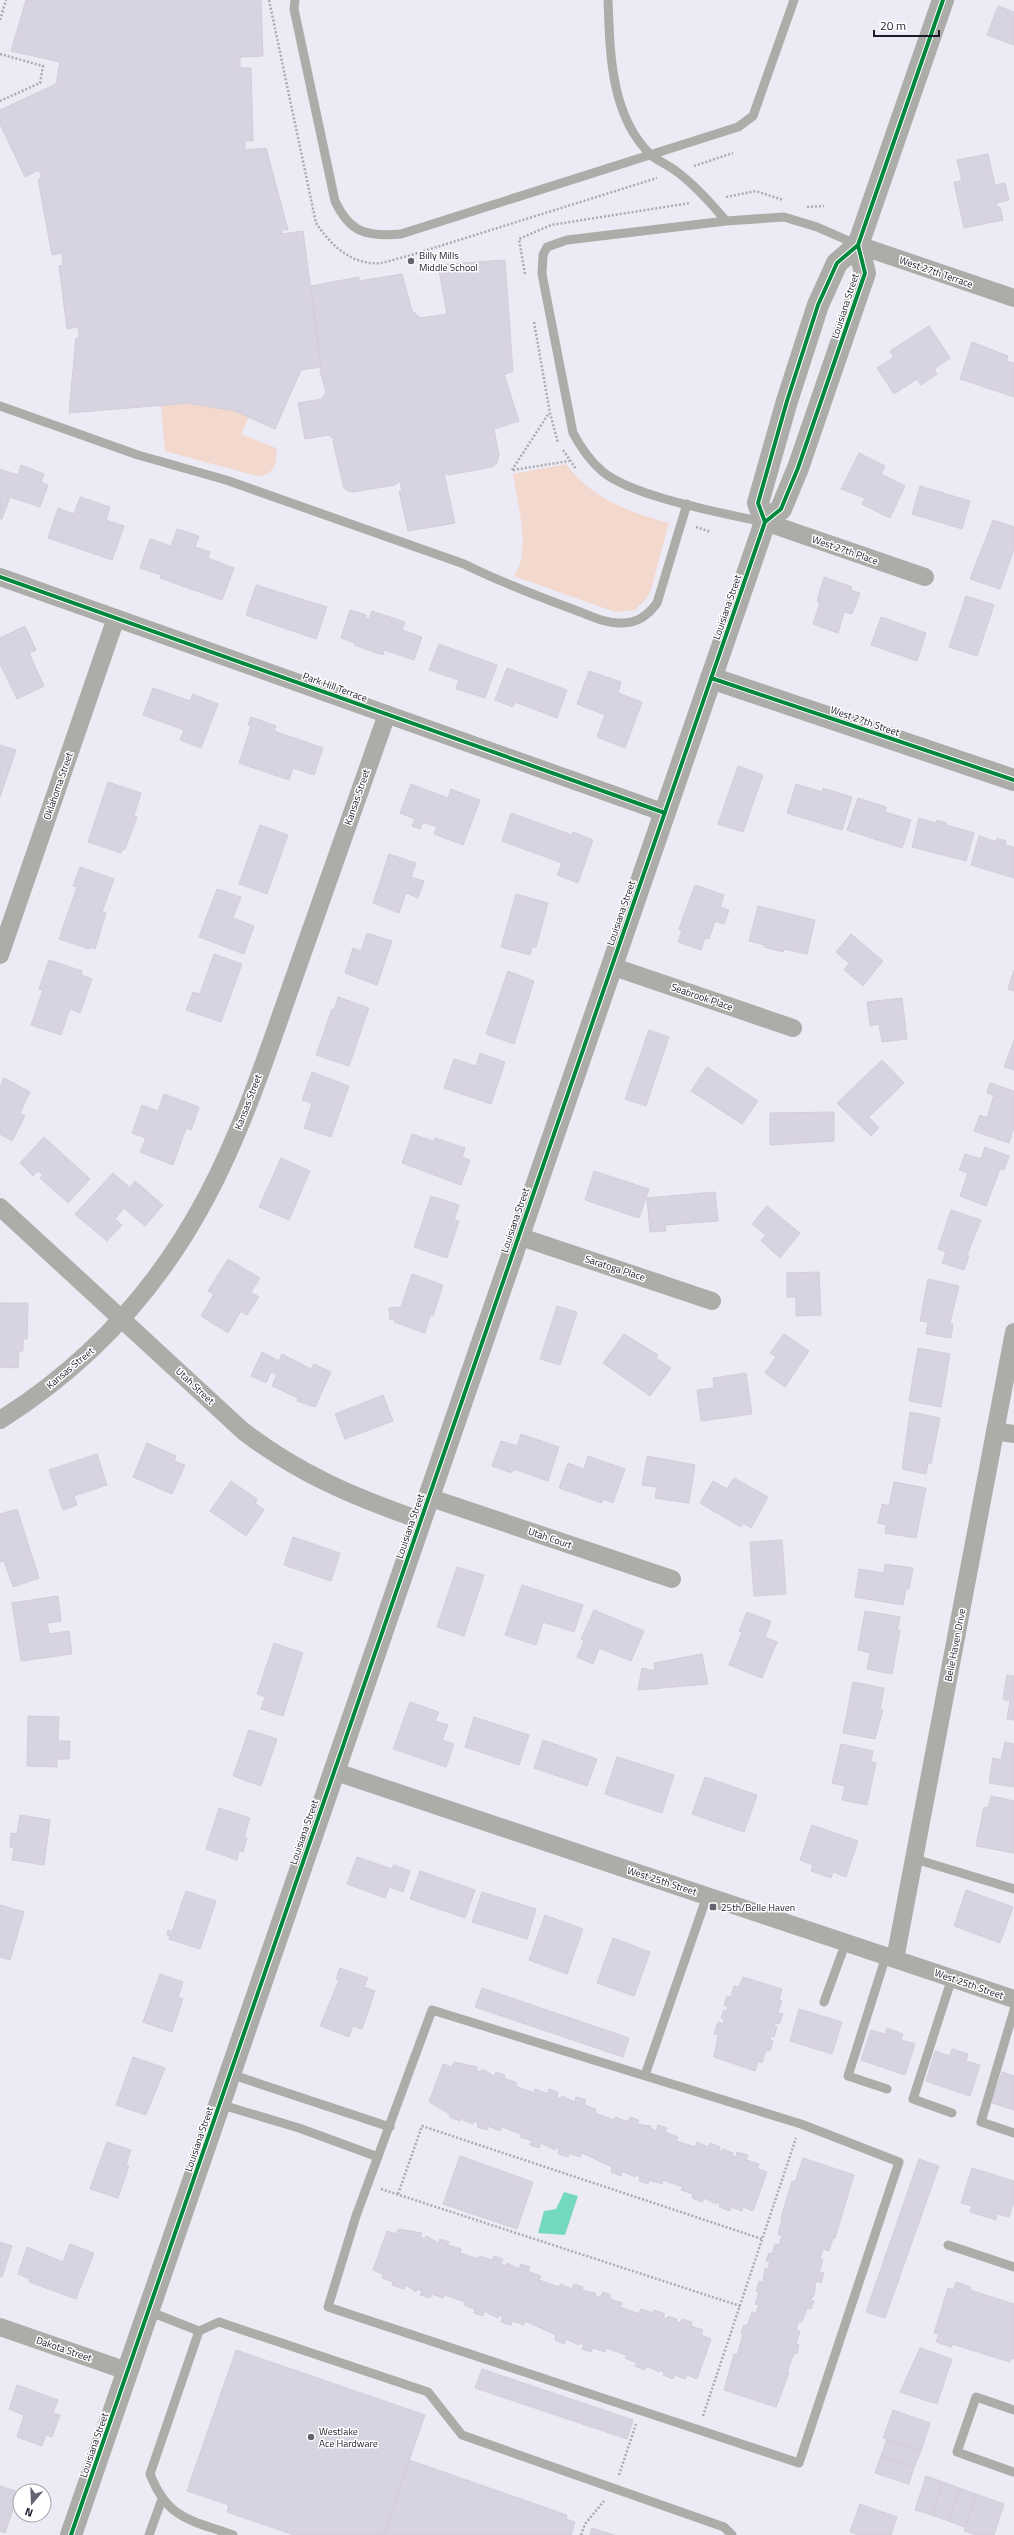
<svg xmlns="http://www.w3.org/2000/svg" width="1014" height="2535" viewBox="0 0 1014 2535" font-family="'Titillium Web',sans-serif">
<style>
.green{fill:#f3d8ce}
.water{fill:#75d9bf}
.building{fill:#d8d3e0;stroke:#d2cdd9}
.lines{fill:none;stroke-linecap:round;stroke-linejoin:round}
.path{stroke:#ababad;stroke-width:2.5;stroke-dasharray:2 2;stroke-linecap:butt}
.service{stroke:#acada8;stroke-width:9}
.minor{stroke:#acada8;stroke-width:18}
.tertiary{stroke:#acada8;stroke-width:22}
.secondary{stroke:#acaca9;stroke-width:22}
.cycleway-casing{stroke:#fff;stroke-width:6}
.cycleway{stroke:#00873e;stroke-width:4}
.poi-dot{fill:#656371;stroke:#fff;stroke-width:1.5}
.labels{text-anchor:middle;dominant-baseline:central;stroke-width:3;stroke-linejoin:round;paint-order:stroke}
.poi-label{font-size:10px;fill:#1d1b2b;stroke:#fff;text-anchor:start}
.street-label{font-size:10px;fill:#1d1b2b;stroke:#fff}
</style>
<rect width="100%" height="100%" fill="#eceaf4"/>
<path class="green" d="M188,403l47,8 14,6 -8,17 35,14c2,16 -2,27 -19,28l-92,-25 -4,-46z
M566,464c26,35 63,48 103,59l-18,66 -4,9 -12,12 -20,2 -101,-36c18,-24 3,-74 -1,-102z"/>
<path class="water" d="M564,2192l14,4 -13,39 -27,-2 6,-22 12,-2z"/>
<path class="building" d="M26,0h235l2,56 -23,1v11h11l2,73h-8v9l21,-2 22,82 -6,-1v5l21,-3 18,136 -20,3 -26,59 -40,-18 -47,-8 -119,10 7,-75h3l-1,-11 -11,2 -8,-63 4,-1 -1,-12 -10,2 -14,-76 4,-1 -3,-8 -14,7 -25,-53v-14l56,-26 4,-22 -49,-11z
M998,6l16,6v33l-27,-10z
M988,154l7,31 10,-2 4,17 -13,3 1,4h3l3,13 -39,8 -10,-46 8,-1 -5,-21z
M505,260l8,112 -9,2 15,47 -25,8 5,26 -2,8 -5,4 -43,8 -5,-2 11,50 -47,8 -9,-40h3l-2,-10 -5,4 -42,7 -5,-1 -4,-3 -11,-46 1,-3 -5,-4 -24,4 -7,-36 24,-4 4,-7 -6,-21 1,-4 -10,-81 48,-9v4l43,-7 10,37 9,7 26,-4 -9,-49z
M929,326l21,32 -16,11 3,5 -16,11 -4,-6 -23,15 -17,-26 17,-11 -4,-6z
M972,342l36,14 -2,5 8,2v34l-54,-18z
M859,453l26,13 -4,8 24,12 -15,32 -28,-14 3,-6 -24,-9z
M21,465l23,9 -3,8 7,3 -8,22 -30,-10 -8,22h-2v-50l18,6z
M920,486l50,15 -8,28 -50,-15z
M80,497l30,10 -4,13 18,6 -12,34 -64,-22 10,-30 16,6z
M993,520l21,7v22l-14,40 -30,-10z
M177,529l22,7 -4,11 15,5 -2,6 26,10 -12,32 -62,-22 1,-3 -21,-7 10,-29 21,7z
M824,577l28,10 -1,3 9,3 -8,21 -8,-2 -6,21 -25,-9 7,-22 -3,-1z
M256,585l71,22 -11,32 -70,-24z
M966,596l28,9 -17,51 -28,-9z
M350,610l16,5 -1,3 4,1 3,-8 33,11 -3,8 20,7 -8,23 -30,-10 -1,5 -29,-10 1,-2 -14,-5z
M881,617l45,16 -9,28 -46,-16z
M25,626l11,24 -7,3 15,33 -27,13 -17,-35v-26z
M439,644l58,21 -12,33 -29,-9 3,-9 -30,-10z
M507,668l60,22 -10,28 -42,-16 -2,5 -18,-7z
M589,671l32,11 -3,11 24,9 -17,46 -28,-11 8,-22 -28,-11z
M153,688l37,13 3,-7 25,10 -17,44 -21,-8 4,-10 -41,-15z
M251,717l25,9 -2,5 49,17 -9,27 -21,-7 -4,12 -50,-17 12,-37 -3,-1z
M0,745l16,5 -16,47z
M738,766l25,9 -20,57 -25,-8z
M108,782l33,11 -7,23 3,1 -12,32h-2l-2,4 -33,-11z
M411,784l37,14 3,-9 29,11 -17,45 -29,-11 3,-7 -14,-5 -3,7 -8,-3 3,-7 -15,-6z
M796,784l26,8 1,-4 29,9 -10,33 -55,-17z
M858,798l28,9 -1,5 26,8 -9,28 -55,-18z
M511,813l61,22 1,-3 20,8 -15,43 -21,-8 5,-12 -60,-22z
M919,818l17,5 1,-3 9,3v2l28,8 -8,28 -54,-14z
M260,825l28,10 -21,59 -28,-10z
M979,836l18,6v-4l9,3 -1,4 9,2v31l-43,-13z
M389,854l27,9 -5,14 13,4 -6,17 -12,-5 -7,20 -26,-10z
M80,867l34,12 -12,33 4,1 -11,36 -5,-2 -1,2 -30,-10 18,-52 -4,-1z
M695,885l29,10 -4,12 9,3 -5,14 -9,-3 -6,18 -4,-1 -4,12 -23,-8 4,-12 -3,-1z
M217,889l24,8 -8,21 21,8 -10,28 -45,-17z
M516,894l32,9 -12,44h-4l-2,8 -29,-8z
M758,906l57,14 -8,34 -23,-5 -1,3 -19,-5 1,-2 -16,-4z
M367,933l25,8 -15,44 -32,-12 8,-25 8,3z
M851,934l32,27 -20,25 -19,-16 5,-7 -13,-11z
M214,954l28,10 -21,58 -35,-12 7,-18 7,2z
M49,960l33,11 -1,4 11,4 -12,34 -10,-4 -9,26 -30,-10 12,-35 -4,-1z
M1014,970v21l-6,-2z
M508,971l26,10 -20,63 -28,-10z
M338,997l31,11 -20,58 -33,-11 16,-46 2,1z
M902,998l5,41 -25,3 -3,-18 -9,2 -3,-24z
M649,1030l20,7 -23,69 -21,-7z
M1014,1040v30l-10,-3z
M480,1053l25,9 -14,42 -47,-16 10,-29 22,7z
M882,1060l22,23 -35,34 10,11 -8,8 -34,-33z
M707,1067l51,34 -16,23 -51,-33z
M312,1072l37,14 -18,51 -27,-9 8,-25 -10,-3z
M4,1078l26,14 -10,21 5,3 -13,25 -12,-7v-47z
M990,1083l24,8v36l-5,16 -35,-12 6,-16 7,3 7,-23 -7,-2z
M164,1094l35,13 -8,23 -5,-2 -13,37 -33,-13 6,-14 -14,-5 10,-28 16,6z
M834,1112v29l-64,4v-32z
M412,1134l21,7 2,-3 30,10 -3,9 8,3 -9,25 -59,-22z
M44,1137l46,42 -22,24 -28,-25 3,-3 -5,-4 -5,5 -13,-13z
M985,1147l24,9 -5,14 -4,-1 -14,37 -26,-10 8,-23 -9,-3 6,-16 16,5z
M281,1158l29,13 -21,49 -30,-13z
M594,1171l55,18 -10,29 -54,-18z
M113,1173l17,15 5,-7 28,24 -18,21 -21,-18 -9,11 7,6 -15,16 -32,-27z
M715,1192l3,29 -53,4 1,6 -16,1 -3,-34z
M431,1196l28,9 -5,15 5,1 -12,37 -33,-11z
M767,1206l33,27 -20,25 -19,-17 5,-6 -14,-11z
M951,1210l30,10 -14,35 2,1 -5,14 -22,-7 4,-11 -8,-3z
M228,1259l32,19 -9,14 8,5 -12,18 -6,-4 -13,22 -27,-17 13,-22 -6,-3z
M819,1272l2,43 -25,1v-19h-9v-24z
M412,1274l31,11 -10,31 -3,-1 -5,18 -31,-11 2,-4 -6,2 -1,-12 12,-1z
M928,1279l31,7 -9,37 3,1 -2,14 -25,-4 2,-12 -8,-1z
M0,1303h28l-1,36h-4v12h-4l-1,17 -18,-1z
M557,1306l20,6 -17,53 -20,-6z
M624,1334l34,21 -2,3 15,10 -21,28 -47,-33z
M784,1334l25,17 -24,36 -20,-14 11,-16 -6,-4z
M918,1348l32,6 -9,53 -32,-6z
M262,1352l17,9 3,-7 29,15 3,-5 17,8 -16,35 -18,-6 1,-3 -26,-12 5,-12 -6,-2 -5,11 -15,-7z
M746,1373l6,41 -51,7 -4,-31 17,-2 -1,-10z
M383,1395l10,26 -48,18 -10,-25z
M910,1412l30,6 -9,46 -3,-1 -2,11 -24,-5z
M521,1434l38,13 -11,34 -34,-12 -2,4 -20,-7 9,-25 16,5z
M147,1443l29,13 -2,5 11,4 -13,29 -39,-17z
M97,1454l10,31 -33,11 3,9 -14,5 -14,-40z
M588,1456l37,13 -12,34 -10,-4 -1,4 -43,-15 9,-25 16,6z
M647,1456l48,9 -6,38 -34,-5 2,-11 -15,-2z
M734,1478l34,19 -17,31 -8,-5 -2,4 -41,-24 13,-22 14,8z
M231,1481l26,18 -2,4 9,7 -18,26 -36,-25z
M894,1482l32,6 -10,50 -31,-5 1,-8 -8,-2 4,-19 7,2z
M17,1509l22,69 -26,9 -9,-26 -4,1v-48z
M293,1537l47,16 -9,28 -47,-16z
M782,1540l4,54 -32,2 -4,-54z
M885,1564l28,4 -4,21h-3l-3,16 -48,-8 4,-28 25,4z
M457,1567l27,8 -20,61 -27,-9z
M522,1585l61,20 -9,27 -31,-10 -7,23 -31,-10z
M58,1596l3,25 -14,2 2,11 20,-3 3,23 -51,7 -9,-58z
M594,1610l50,21 -13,30 -32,-13 -6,16 -16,-7 7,-16 -3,-2z
M865,1611l35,6 -3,13h3l-8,44 -25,-5 3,-16 -12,-3z
M747,1612l24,9 -6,16 12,5 -15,36 -33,-13 13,-33 -3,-1z
M274,1643l29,10 -20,63 -22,-7 4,-12 -8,-3z
M702,1654l6,30 -70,6 4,-22 13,3 -1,-8z
M1007,1675l7,1v44l-7,-1 3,-18 -7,-2z
M853,1682l31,6 -4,22h3l-8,29 -32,-6z
M410,1702l29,10 -4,9 13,4 -6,15 12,4 -8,23 -53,-18z
M28,1716l31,1 -1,24h12l-1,18h-12v8l-30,-1z
M474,1717l55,18 -10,30 -54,-18z
M249,1730l28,9 -16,47 -28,-10z
M543,1740l54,19 -10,27 -53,-18z
M1005,1742l9,2v43l-25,-4 4,-25 8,2z
M841,1744l32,7 -2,11 5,1 -9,42 -25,-5 3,-14 -13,-3z
M617,1757l57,18 -12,38 -57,-19z
M705,1777l52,18 -13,37 -52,-18z
M991,1796l23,5v52l-38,-7 8,-39 4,1z
M219,1808l31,10 -6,19 3,1 -4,14 -4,-1 -2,9 -31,-11z
M20,1815l30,5 -6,45 -32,-5 2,-12 -4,-1 1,-14 6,1z
M812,1825l46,16 -12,36 -13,-5 -2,6 -20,-7 2,-6 -13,-5z
M357,1857l35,12 2,-4 16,6 -7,21 -14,-5 -4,11 -38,-14z
M420,1871l55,19 -10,28 -55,-19z
M966,1890l47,17 -13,36 -46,-17z
M186,1891l30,10 -16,48 -31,-10 1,-3 -3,-1 1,-5 4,2z
M482,1892l54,17 -9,30 -55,-17z
M0,1905l24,7 -14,48 -10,-3z
M545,1915l38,14 -16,45 -38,-14z
M613,1938l37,14 -16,44 -37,-13z
M340,1968l28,10 -4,9 11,4 -13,38 -9,-3 -4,11 -29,-11 19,-46 -3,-1z
M160,1974l23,8 -5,15 5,2 -11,33 -29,-10z
M743,1977l39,12 -3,11 3,1 -4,12 5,1 -4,10 -4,-1 -1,3 3,1 -3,10 -3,-1 -1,4 3,1 -3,10 -4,-1 -4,13 -4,-2 -3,10 -41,-14 4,-22 -4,-1 4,-12 5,2 1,-5 -3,-1 3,-8 3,1 1,-4 -4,-2 3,-9 4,1 3,-11 5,1z
M482,1988l147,50 -6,19 -148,-50z
M799,2009l43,13 -10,32 -42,-13z
M887,2028l16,6 -2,6 14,4 -10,31 -44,-15 10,-30 14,4z
M952,2049l16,5 -2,7 14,4 -10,31 -44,-15 9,-30 15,5z
M133,2057l32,11 -19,47 -30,-10z
M454,2062l23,5 -1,3 5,2 1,-3 12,7 2,-4 9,3 -1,3 13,5 -2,3 19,7 1,-4 13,5 1,-5 9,3 -1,5 4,2 1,-3 13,6 1,-5 10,3 -2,5 12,4 -1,4 19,7 1,-3 13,5 2,-5 9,3 -2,4 14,2 -1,2 6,3 2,-6 9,3 -2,4 13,5 -2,4 19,6 2,-5 11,5 2,-4 10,4 -1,3 3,2 1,-3 10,4 -1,2 4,2 1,-5 11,3 -2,5 13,4 -2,4 10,4 -14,39 -10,-4 -1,4 -11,-4 -1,4 -11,-4 1,-3 -4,-2v2l-12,-6 -2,4 -10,-4 1,-4 -12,-4 2,-3 -20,-7 -1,4 -13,-4 -1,4 -9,-3 1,-4 -4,-2 -1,2 -13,-6 -1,5 -10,-4 1,-5 -30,-14 -2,4 -11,-4 -1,4 -10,-3 1,-5 -3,-2 -1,3 -14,-7 -2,5 -9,-3 2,-4 -12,-4 1,-3 -19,-7 -2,4 -12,-5 -1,4 -10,-3 1,-4 -4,-2 -1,3 -10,-4 1,-2 -2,-1 -2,4 -11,-4 1,-3 -21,-12 14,-38 9,3z
M1002,2072l12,4v34l-22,-7z
M107,2142l24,8 -5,15 3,1 -11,32 -28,-9z
M460,2156l73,26 -16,47 -74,-25z
M803,2158l51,17 -19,63h-2l-4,13 -6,-2 -3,10 3,1 -4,12 5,1 -3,10 -5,-2 -2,15 -4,4 4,1 -3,8 -4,-1 -5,14 -3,-1 -3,9 4,1 -4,13 3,1 -2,9 -3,-1 -7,19 2,1 -13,34 -52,-17 10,-36 3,1 6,-20 -2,-1 3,-9 3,1 5,-14 4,1 3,-8 -4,-1 4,-12 -3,-1 3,-10 4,1 2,-14 3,1 2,-7 -4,-1 3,-8 3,1 3,-10 4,1 3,-9 -4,-2 4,-15 -1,-1 11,-37 3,1z
M919,2159l20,7 -54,152 -19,-6z
M972,2168l42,13v20l-5,16 -12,-3 -1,6 -26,-8 2,-6 -11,-3z
M398,2229l24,4 -2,4 5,2 1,-3 13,7 1,-4 9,3 -1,3 13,4 -1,4 18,6 1,-3 13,4 2,-4 9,3 -2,5 5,2 1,-3 12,6 2,-5 9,3 -2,4 13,5 -2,4 20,7 1,-3 12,5 2,-5 9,3 -1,3 13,3v2l5,3 3,-6 8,3 -1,4 12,4 -2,4 19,7 2,-5 12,4 1,-3 11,4 -2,3 4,2 1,-3 9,3 -1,3 4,1 2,-4 10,3 -1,4 12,4 -2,5 10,4 -14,40 -10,-4 -2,4 -10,-4 -2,4 -10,-4 1,-3 -4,-2 -1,2 -12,-6 -2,4 -10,-4 2,-3 -12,-5 1,-3 -20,-7 -1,4 -12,-4 -2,4 -9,-3 2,-4 -5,-2v2l-13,-6 -2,5 -9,-4 1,-5 -31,-14 -1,4 -12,-4 -1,4 -10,-3 2,-5 -4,-2 -1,3 -14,-7 -1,5 -9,-3 1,-4 -11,-4 1,-3 -20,-7 -2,3 -11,-4 -2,4 -10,-3 2,-4 -5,-2 -1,3 -10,-7 -2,4 -12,-4 1,-3 -11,-4 1,-4 -10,-4 14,-39 9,3z
M0,2242l12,4 -10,31 -2,-1z
M70,2244l24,9 -18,46 -47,-17 1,-3 -12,-5 9,-27 36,15z
M956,2282l15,5 -1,3 44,14v55l-2,-1 -2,4 -58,-18v3l-16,-5 3,-8 -5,-1 14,-45 6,2z
M920,2348l32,11 -15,45 -37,-12z
M236,2350l189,65 -42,120h-89l-67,-23 2,-7 -42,-14z
M482,2369l151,51 -6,19 -152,-51z
M17,2385l41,15 -5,13 7,2 -8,22 -6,-2 -4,11 -25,-9 7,-22 -15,-6z
M893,2410l37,13 -9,28 -38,-13z
M887,2439l34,12 -7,16 -33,-11z
M881,2456l33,11 -5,17 -34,-11z
M409,2460l158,55 -1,4 9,3 -4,13h-188z
M926,2476l17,6 -11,33 -17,-5z
M943,2482l16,6 -11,33 -16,-6z
M0,2486l19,6 -14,41 -5,-2z
M959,2488l17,6 -11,33 -17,-6z
M976,2494l28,10 -10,31h-18l-12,-4z
M860,2504l37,13 -6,18h-32l-9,-3z
M592,2528l22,7h-24z"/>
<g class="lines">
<path class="path" d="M269,0l47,223c13,19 30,38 56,40 10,2 25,-5 36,-7l249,-78
M0,20l6,-20
M0,54l43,12 -3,17 -40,18
M694,166l39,-13
M726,197l30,-6 27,9
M807,207l17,-1
M525,274l-6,-35 32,-14 139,-22
M534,322l16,91 8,30
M563,450l13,19
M512,470l37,-57
M513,470l56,-9
M696,527l15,5
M381,2189l359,117
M398,2194l24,-68 340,113
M703,2416l93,-278
M619,2475l17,-51
M581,2535l4,-11 19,-23"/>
<path class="service" d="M295,0l-1,9 41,192c15,32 32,36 66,33l337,-107 15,-11 41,-116
M608,0c2,51 2,116 43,155 7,6 17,10 25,16 19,14 35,32 50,50
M0,406l138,49 88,25 238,84c36,18 73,32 111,46 14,5 31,14 47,13 16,0 26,-8 35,-20l30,-99
M763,522c-40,-9 -129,-25 -160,-50 -13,-11 -22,-24 -30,-39l-31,-159 1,-19 4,-8 20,-7 159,-19 58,-4 33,10 41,18
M915,1859l99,30
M886,1956l-38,120 39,13
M824,2002l22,-60
M432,2010l369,114 98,38 -100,301 -471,-156 28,-91z
M1014,2010l-33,112 33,11
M230,2074l160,53
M645,2075l62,-179
M219,2104l80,24 79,29
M952,2113l-39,-14 39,-121
M948,2245l66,22
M148,2311l51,20 -49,143c18,46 41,46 83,61
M199,2331l20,-9 209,70 34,43 262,92 8,8
M1013,2472l-56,-20 19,-55 38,13
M149,2535l13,-36"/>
<path class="minor" d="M858,245l156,53
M765,522l160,55
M0,577l665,236
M0,955l116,-337
M611,966l182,62
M0,1207l243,224c56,43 111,66 177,89
M518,1236l194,65
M0,1420c88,-55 157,-130 206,-222 38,-71 63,-150 90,-226 30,-86 61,-172 91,-258
M995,1431l19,3
M428,1497l244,82
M333,1771l681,228
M895,1959l119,-627
M0,2327l127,44"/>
<path class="tertiary" d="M711,678l303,102"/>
<path class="secondary" d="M765,522l-7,-19 29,-102 31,-96 19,-42 21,-18 85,-245
M71,2535l694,-2013 16,-13 17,-41 67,-195 -7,-28"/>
<defs>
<path id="cycleway" d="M765,522l-7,-19 29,-102 31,-96 19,-42 21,-18 85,-245
M0,577l665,236
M711,678l303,102
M71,2535l694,-2013 16,-13 17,-41 67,-195 -7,-28"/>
</defs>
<use href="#cycleway" class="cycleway-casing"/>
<use href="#cycleway" class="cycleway"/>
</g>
<g class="poi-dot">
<circle cx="411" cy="261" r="4"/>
<rect x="709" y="1903" width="8" height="8" rx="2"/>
<circle cx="311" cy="2437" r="4"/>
</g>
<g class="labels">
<g class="poi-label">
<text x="419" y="255">Billy Mills<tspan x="419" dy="12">Middle School</tspan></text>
<text x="721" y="1907">25th/Belle Haven</text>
<text x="319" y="2431">Westlake<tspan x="319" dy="12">Ace Hardware</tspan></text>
</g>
<g class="street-label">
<text transform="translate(936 272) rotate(19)">West 27th Terrace</text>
<text transform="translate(845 306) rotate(-72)">Louisiana Street</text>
<text transform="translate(845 550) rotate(19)">West 27th Place</text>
<text transform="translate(727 607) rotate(-71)">Louisiana Street</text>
<text transform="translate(335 687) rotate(20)">Park Hill Terrace</text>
<text transform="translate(865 721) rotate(19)">West 27th Street</text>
<text transform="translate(58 786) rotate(-71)">Oklahoma Street</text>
<text transform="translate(357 797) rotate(-71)">Kansas Street</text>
<text transform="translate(621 913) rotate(-71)">Louisiana Street</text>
<text transform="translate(702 997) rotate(19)">Seabrook Place</text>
<text transform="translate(248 1102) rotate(-69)">Kansas Street</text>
<text transform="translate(515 1220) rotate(-71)">Louisiana Street</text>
<text transform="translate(615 1268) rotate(18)">Saratoga Place</text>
<text transform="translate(70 1368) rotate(-40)">Kansas Street</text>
<text transform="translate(195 1386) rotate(43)">Utah Street</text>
<text transform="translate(410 1526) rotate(-71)">Louisiana Street</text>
<text transform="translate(550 1538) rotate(19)">Utah Court</text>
<text transform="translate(955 1645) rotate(-79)">Belle Haven Drive</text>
<text transform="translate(304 1832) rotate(-71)">Louisiana Street</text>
<text transform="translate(662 1881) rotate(18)">West 25th Street</text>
<text transform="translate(969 1984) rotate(19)">West 25th Street</text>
<text transform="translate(199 2139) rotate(-71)">Louisiana Street</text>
<text transform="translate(64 2349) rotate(19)">Dakota Street</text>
<text transform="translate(94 2445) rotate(-71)">Louisiana Street</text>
</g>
</g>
<g transform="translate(32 2503) rotate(199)"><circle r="19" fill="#ffffff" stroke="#a5a4aa"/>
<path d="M0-3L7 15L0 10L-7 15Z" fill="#656371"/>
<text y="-6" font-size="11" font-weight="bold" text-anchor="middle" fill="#1d1b2b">N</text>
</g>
<path d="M874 30v6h65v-6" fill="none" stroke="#1d1b2b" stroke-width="2"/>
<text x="880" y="30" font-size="12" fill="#1d1b2b" stroke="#ffffff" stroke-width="3" paint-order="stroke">20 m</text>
</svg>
